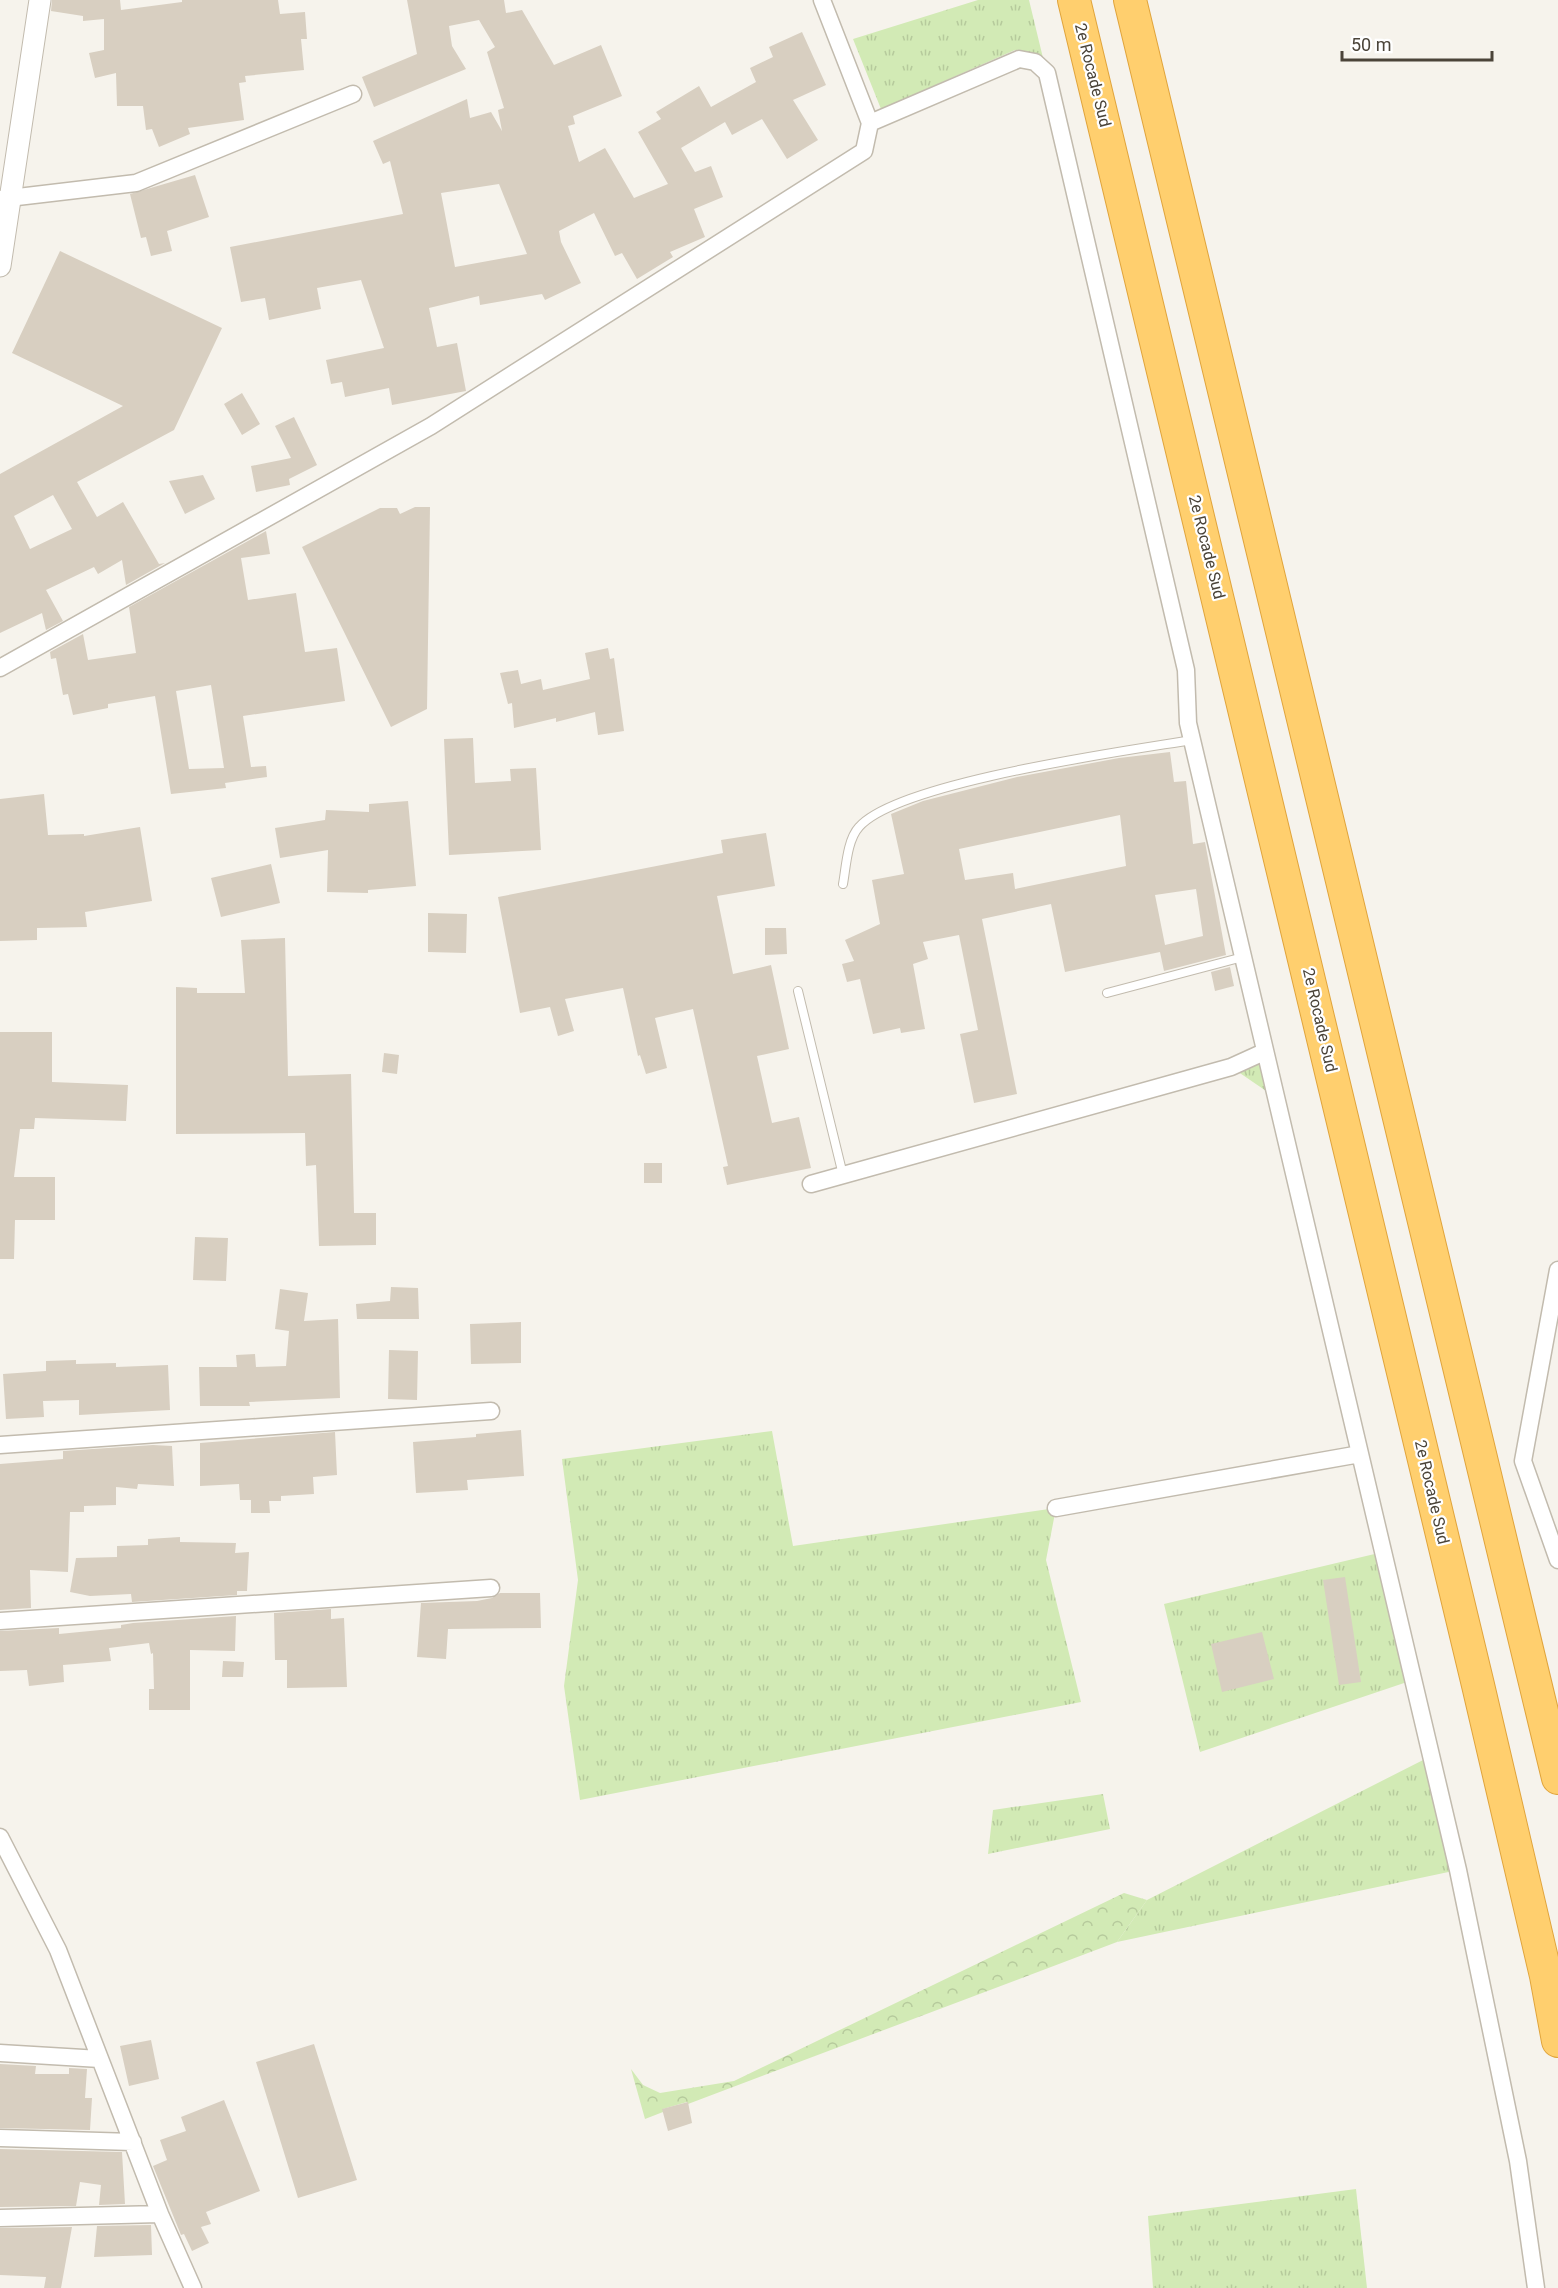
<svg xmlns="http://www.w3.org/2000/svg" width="1558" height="2288" viewBox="0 0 1558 2288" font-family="Roboto,sans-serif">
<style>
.grass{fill:url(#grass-tufts)}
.forest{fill:url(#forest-crowns)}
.building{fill:#d8cfc1;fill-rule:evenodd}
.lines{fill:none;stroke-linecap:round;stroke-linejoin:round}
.service-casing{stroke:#c2bbae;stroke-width:10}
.minor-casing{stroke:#c2bbae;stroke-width:19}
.tertiary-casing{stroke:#c2bbae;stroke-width:23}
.motorway-casing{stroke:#e0a43c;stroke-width:34}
.service{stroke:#fff;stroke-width:8}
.minor{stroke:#fff;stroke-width:16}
.tertiary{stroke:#fff;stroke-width:21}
.motorway{stroke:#ffcf6e;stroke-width:32}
.labels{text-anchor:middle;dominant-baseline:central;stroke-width:4.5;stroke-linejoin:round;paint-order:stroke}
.street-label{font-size:16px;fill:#4b4439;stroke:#fff}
</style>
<defs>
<pattern id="grass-tufts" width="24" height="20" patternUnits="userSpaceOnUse" patternTransform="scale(1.5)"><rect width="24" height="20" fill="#d2eab5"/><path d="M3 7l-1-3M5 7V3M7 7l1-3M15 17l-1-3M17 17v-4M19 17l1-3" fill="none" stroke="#b6ca9c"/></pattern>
<pattern id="forest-crowns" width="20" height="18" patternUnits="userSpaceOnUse" patternTransform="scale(1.5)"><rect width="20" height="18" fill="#d2eab5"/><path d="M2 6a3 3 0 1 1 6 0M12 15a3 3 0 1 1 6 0" fill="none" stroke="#b6ca9c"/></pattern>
</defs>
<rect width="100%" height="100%" fill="#f6f3ec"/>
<path class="grass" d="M978,0h51l14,58 -28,-8 -134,59 -28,-70z
M1264,1052l11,45 -44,-30z
M772,1431l21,115 263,-38 -10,52 35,142 -501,98 -16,-114 14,-106 -16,-121z
M1383,1552l30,128 -213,72 -36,-148z
M1431,1756l27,114 -341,72 30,-42z
M1103,1794l7,35 -122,25 5,-44z
M1356,2189l11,99h-214l-5,-72z"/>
<path class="forest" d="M1124,1893l23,7 -30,42 -429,162 -1,-2 -24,7v3l-18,7 -14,-50 12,16 17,8 74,-12z"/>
<path class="building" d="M52,0h68l1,10 61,-8v-2h96l2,14 25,-2 2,27h-6l3,31 -59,6 1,6 -7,1 5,37 -56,8 2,6 -31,13 -7,-18 -6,1 -3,-24h-26l-1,-33 -21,5 -6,-25 15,-3v-31l-21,2v-5l-32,-5z
M407,0h97l2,13 16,-3 32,55 47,-20 21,51 -49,20 2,8 -7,2 11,36 26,-14 29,50 34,-14 -30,-52 23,-13 -5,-7 43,-26 12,21 45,-25 -6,-14 23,-11 -4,-10 33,-15 24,53 -33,15 25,40 -31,19 -25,-40 -30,16 -7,-13 -44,26 14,24 16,-6 12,31 -29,12 11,28 -35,15 3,5 -36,22 -15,-26 -7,3 -21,-43 -35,18 2,11 20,41 -36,17 -3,-6 -62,11 -1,-9 -50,12 8,39 20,-4 9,48 -74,14 -3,-17 -44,9 -3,-15 -11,2 -5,-24 58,-12 -23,-68 -44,8 4,21 -52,11 -4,-22 -24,4 -11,-55 173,-33 -13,-53 -7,3 -10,-23 94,-42 3,19 21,-6 11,19 -4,-21 6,-2 -17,-56 8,-5 -16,-27 -30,6 3,20 14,23 -92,38 -12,-30 55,-23zM499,184l28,70 -72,13 -14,-74z
M195,175l14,42 -42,14 5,20 -21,5 -5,-19 -5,1 -11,-44z
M60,251l162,77 -48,102 -97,52 20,35 26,-15 36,62 6,-1 -39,22 -4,-25 -24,14 -4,-7 -48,23 17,31 -17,9 -4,-17 -42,20v-159l123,-68 -111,-53zM53,495l19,34 -42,20 -16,-33z
M242,393l18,31 -18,11 -18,-31z
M294,417l23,48 -28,14 1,6 -34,7 -5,-26 40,-8 -16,-32z
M203,475l12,24 -30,15 -16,-33z
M415,507h15l-3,202 -36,18 -89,-180 78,-39h17l3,6z
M266,531l4,23 -29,4 7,42 48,-7 9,59 32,-4 8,53 -102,15 8,51 15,-1 1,11 -42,6 1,5 -55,6 -16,-98 -47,8v4l-35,7 -5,-21 -5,1 -7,-37 -5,1 -1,-7 33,-18 5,26 48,-7 -7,-46zM211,685l13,83 -35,1 -13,-78z
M608,648l2,11 4,-1 10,73 -26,4 -3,-23 -39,10v-4l-42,10 -2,-25 -4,1 -8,-31 18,-3 3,14 20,-5 2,11 47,-11 -5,-26z
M473,738l2,45 36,-2 -1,-12 26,-1 5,82 -92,5 -5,-116z
M1170,752l4,30 12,-1 7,63 12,-2 21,113 -62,16 -4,-19 -95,20 -14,-68 -69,15 35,175 -43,9 -14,-69 18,-4 -19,-95 -36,7 5,17 -15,5 12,65 -24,4 -1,-5 -27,6 -13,-55 -13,3 -5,-18 12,-3 -9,-21 35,-16 -8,-44 32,-6 -13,-60 32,-13 94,-24 102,-19zM1120,815l6,51 -111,23 -2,-16 -48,7 -6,-31zM1196,889l7,47 -38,9 -10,-50z
M44,794l4,41 36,-1v2l56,-9 12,74 -67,11 2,15 -50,1v12l-37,1v-142z
M408,801l8,85 -48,4v3l-41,-1 1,-42 -48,8 -5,-30 50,-8 1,-10 43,2v-8z
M766,833l9,53 -58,10 16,78 38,-9 18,84 -32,7 15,67 27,-6 12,51 -84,17 -4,-18 5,-1 -35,-157 -38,9 12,50 -21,6 -6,-19 -2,1 -15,-68 -58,11 9,32 -16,5 -8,-29 -30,6 -22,-116 225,-44 -2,-13z
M271,864l9,39 -59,14 -10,-39z
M428,913l39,1 -1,39 -38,-1z
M765,928h21l1,26 -22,1z
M285,938l3,138 63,-2 3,139h22v32l-57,1 -3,-81 -10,1 -1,-33 -129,1v-147l21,1v5h48l-4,-53z
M1230,967l4,19 -19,5 -4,-19z
M0,1032h52v50l76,3 -2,36 -91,-3 -1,11h-14l-6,48h41v43h-40l-1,39h-14z
M384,1053l15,2 -2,19 -15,-2z
M644,1163h18v20h-18z
M195,1237l33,1 -2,43 -33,-1z
M391,1287l27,1 1,31h-62l-1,-15 34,-3z
M280,1289l28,4 -4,28 34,-2 2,79 -91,4 1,4h-50l-1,-39h38l-1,-12 19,-1 1,13 30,-1 3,-35 -14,-2z
M521,1322v41l-50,1 -1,-40z
M389,1350l29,1 -1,49 -29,-1z
M76,1360v4l40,-1v4l52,-2 2,45 -91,5v-15l-36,1 1,16 -38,2 -3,-45 43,-3v-10z
M521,1430l3,46 -57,4 1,10 -52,3 -3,-51 63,-5v-3z
M335,1432l2,43 -24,2 1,17 -33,2v5h-12l1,12h-19v-13h-11l-1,-16 -39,2v-43z
M153,1445l19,1 2,40 -36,-2 -1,5 -21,-2v18l-32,1v6h-14l-2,60 -38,-2 1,38 -31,2v-146l63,-5v-8z
M180,1537v5l56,1 -1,10 14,-1 -2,39h-10v4l-105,7 -1,-8 -41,2 -20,-4 6,-34 41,-1v-11l31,-1v-6z
M1345,1577l16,105 -22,3 -16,-105z
M500,1593h40l1,35 -93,1 -2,30 -29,-2 4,-54 56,-2 15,-3z
M331,1609v10l13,-1 3,69 -60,1v-28h-12l-1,-47z
M236,1616l-1,35 -45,-1v60h-41v-21h5l-1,-36 -2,1 -2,-11 -40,5 2,13 -48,4 1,17 -35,4 -2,-16 -27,1v-40l59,-3v6l62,-6v-3l12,-2z
M1262,1632l12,47 -52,13 -11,-48z
M223,1661l21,1 -1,15h-21z
M151,2040l8,39 -30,7 -9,-40z
M314,2044l43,136 -59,18 -42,-136z
M0,2064l36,2 -1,8h34v-6l18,1 -2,29h7l-2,32 -90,-2z
M224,2100l36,91 -54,21 5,12 -10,3 8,16 -17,8 -8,-17 -3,1 -28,-69 14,-6 -7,-20 26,-9 -5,-14z
M688,2102l4,21 -24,8 -6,-22z
M0,2149l122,3 3,52 -26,1 2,-20 -21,-3 -4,24 -76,1z
M151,2225l1,30 -58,2 3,-31z
M72,2227l-11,61h-17l2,-11 -46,-2v-47z"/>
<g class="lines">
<defs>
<path id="service" d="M843,884c3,-16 4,-44 16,-57 39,-45 267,-76 333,-87
M798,991l45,184
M1107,993l136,-36"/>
<path id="minor" d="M870,123l149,-64 16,3 12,11 139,597 2,53 270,1147 60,291 18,127
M0,199l136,-16 217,-89
M0,668l431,-242 433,-275 6,-28 -48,-123
M811,1184l420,-117 33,-15
M1558,1270l-35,191 35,99
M0,1445l491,-34
M1056,1508l304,-54
M0,1621l491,-33
M0,1837l58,113 102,264 33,74
M0,2053l100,6
M0,2138l133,4
M0,2218l160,-4"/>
<path id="tertiary" d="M0,266l40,-266"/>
<path id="motorway" d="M1074,0l404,1685 68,291 12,65
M1130,0l428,1778"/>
</defs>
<use href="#service" class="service-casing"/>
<use href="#minor" class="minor-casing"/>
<use href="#tertiary" class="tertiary-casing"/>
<use href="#motorway" class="motorway-casing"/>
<use href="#service" class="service"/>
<use href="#minor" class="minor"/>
<use href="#tertiary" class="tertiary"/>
<use href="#motorway" class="motorway"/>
</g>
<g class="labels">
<g class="street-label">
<text transform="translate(1093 75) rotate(76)">2e Rocade Sud</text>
<text transform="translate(1207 547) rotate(76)">2e Rocade Sud</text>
<text transform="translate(1320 1020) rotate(77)">2e Rocade Sud</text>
<text transform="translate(1432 1492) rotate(77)">2e Rocade Sud</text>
</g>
</g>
<path d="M1342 51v9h150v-9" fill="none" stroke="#4b4439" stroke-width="3"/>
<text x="1351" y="51" font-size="18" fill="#4b4439" stroke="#ffffff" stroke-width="4.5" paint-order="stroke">50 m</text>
</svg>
